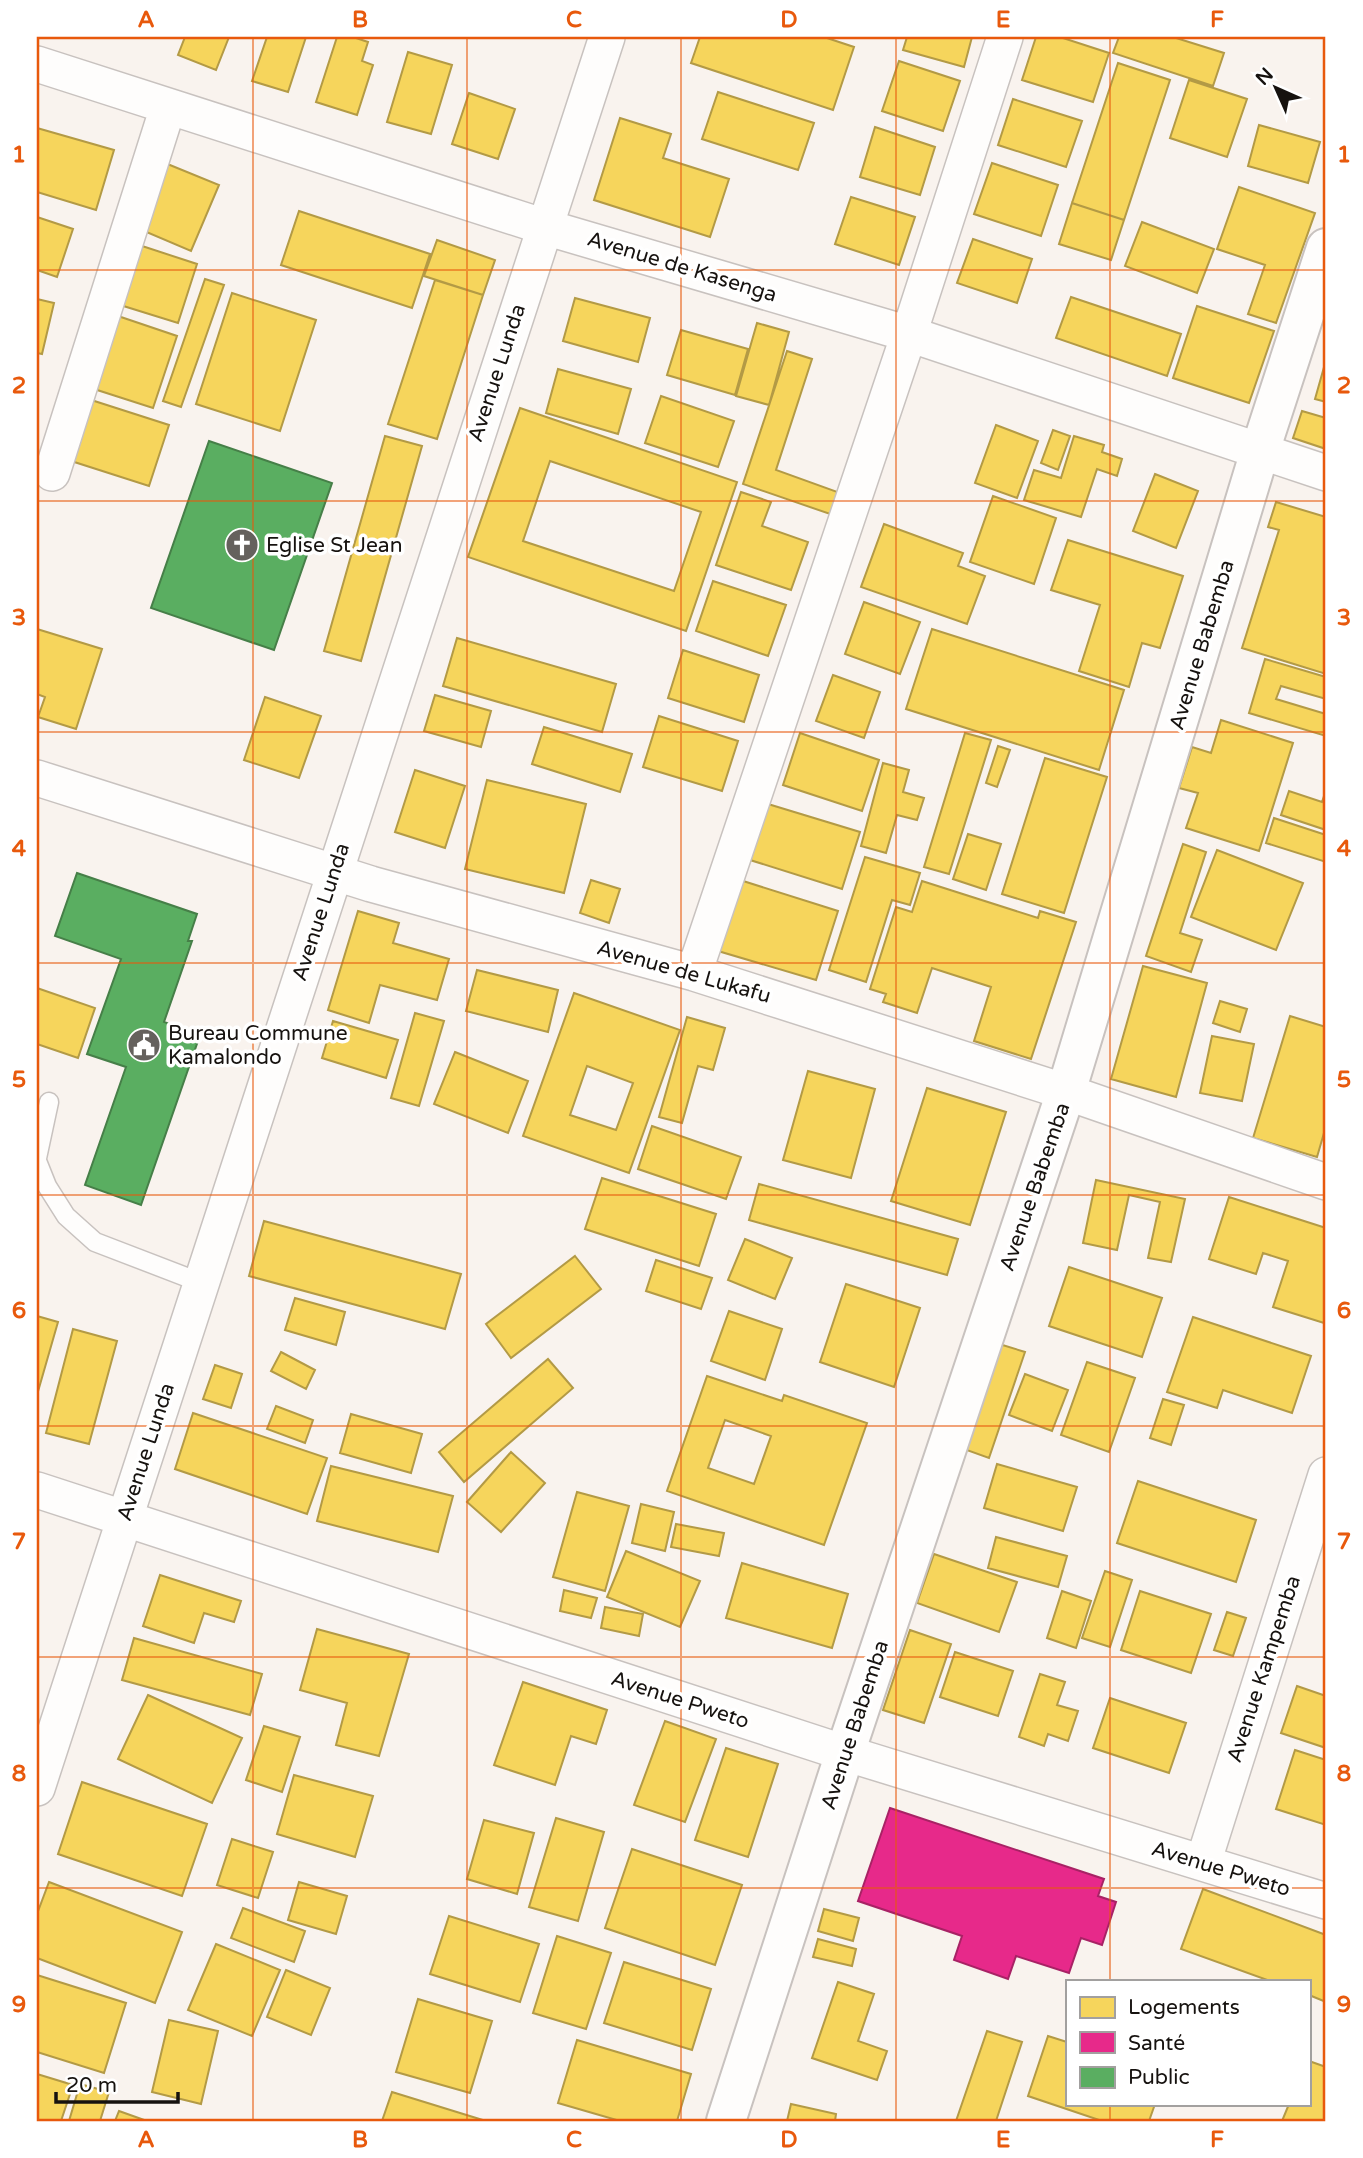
<svg xmlns="http://www.w3.org/2000/svg" width="1363" height="2158" viewBox="0 0 1363 2158" font-family="'Varela Round',sans-serif">
<style>
.homes{fill:#f6d55c;stroke:#b39a45;stroke-width:2;fill-rule:evenodd}
.health{fill:#e7298a;stroke:#a82265;stroke-width:2}
.public{fill:#5aae61;stroke:#467f48;stroke-width:2}
.lines{fill:none;stroke-linecap:round;stroke-linejoin:round}
.service-casing{stroke:#c8c2bf;stroke-width:21}
.minor-casing{stroke:#c8c2bf;stroke-width:38}
.tertiary-casing{stroke:#c8c2bf;stroke-width:42}
.service{stroke:#fefdfc;stroke-width:18}
.minor{stroke:#fefdfc;stroke-width:35}
.tertiary{stroke:#fefdfc;stroke-width:38}
.grid{fill:none;stroke:#e8590c;stroke-width:2;stroke-opacity:0.55}
.labels{text-anchor:middle;dominant-baseline:central;stroke-width:7;stroke-linejoin:round;paint-order:stroke}
.street-label{font-size:21px;fill:#16120f;stroke:#fff}
.poi-label{font-size:21px;fill:#16120f;stroke:#fff;text-anchor:start}
.neatline{fill:none;stroke:#e8590c;stroke-width:2.5}
.grid-label{font-size:23px;text-anchor:middle;font-weight:bold;fill:#e8590c}
</style>
<rect width="100%" height="100%" fill="#f9f3ee"/>
<path class="homes" d="M185,37h44l-13,33 -38,-15z
M267,37h39l-18,55 -36,-11z
M337,37h16l15,5 -6,19 11,4 -16,50 -41,-13z
M700,37h124l30,10 -21,63 -142,-47z
M907,37h65l-8,30 -61,-17z
M1036,37h24l49,16 -16,49 -71,-22z
M1119,37h54l51,16 -11,33 -100,-33z
M408,52l44,13 -21,69 -44,-12z
M899,61l61,20 -17,50 -61,-20z
M1118,63l52,17 -46,140 -52,-17z
M1189,80l58,19 -20,58 -57,-19z
M718,92l96,31 -16,47 -96,-31z
M469,93l46,16 -17,50 -46,-15z
M1013,99l69,22 -16,46 -68,-22z
M620,118l51,16 -8,24 66,21 -19,58 -116,-37z
M1259,125l61,17 -12,41 -60,-17z
M875,127l60,20 -15,48 -60,-18z
M37,128l77,22 -18,60 -59,-18z
M165,163l54,22 -28,66 -54,-23z
M992,163l66,22 -17,51 -67,-22z
M1239,187l76,26 -39,110 -28,-9 17,-49 -48,-16z
M851,197l64,20 -16,48 -64,-21z
M1072,203l52,17 -13,40 -52,-16z
M299,211l131,43 -18,54 -131,-43z
M37,217l36,12 -16,48 -20,-7z
M1142,222l72,27 -17,44 -72,-27z
M973,239l59,20 -15,44 -60,-20z
M437,240l58,20 -12,35 -59,-19z
M136,244l61,20 -19,59 -61,-19z
M205,279l19,6 -43,122 -18,-6z
M435,280l48,15 -46,144 -49,-15z
M232,293l84,27 -36,111 -84,-27z
M1071,297l110,37 -14,42 -111,-38z
M575,298l75,20 -12,44 -75,-21z
M37,299l17,4 -12,51 -5,-1z
M1197,306l77,25 -25,72 -76,-25z
M115,315l62,21 -24,72 -62,-20z
M757,323l32,9 -20,73 -33,-9z
M681,330l67,19 -13,46 -68,-20z
M787,351l25,8 -36,111 67,24 -7,22 -93,-32z
M1326,360v42l-11,-3z
M558,369l73,20 -13,45 -72,-21z
M661,396l73,25 -16,46 -73,-24z
M85,398l84,27 -20,61 -84,-27z
M520,408l217,74 -51,149 -218,-74zM550,461l151,51 -27,79 -151,-50z
M1302,411l24,7v31l-33,-11z
M996,425l42,16 -21,57 -42,-15z
M1053,430l17,6 -12,34 -17,-7z
M385,436l37,10 -61,215 -37,-10z
M1074,436l30,9 -2,7 20,7 -5,17 -20,-7 -16,48 -57,-17 10,-30 27,8z
M1155,474l43,17 -22,57 -43,-17z
M741,492l30,10 -9,24 46,16 -17,48 -75,-25z
M993,496l63,22 -22,66 -64,-22z
M1276,502l50,15v157l-84,-26 37,-118 -11,-3z
M884,524l79,29 -5,13 27,10 -18,48 -106,-37z
M1068,540l115,36 -23,72 -18,-5 -13,44 -50,-16 21,-66 -49,-15z
M713,581l73,24 -18,51 -72,-25z
M864,602l56,20 -20,52 -55,-20z
M37,629l65,20 -26,80 -38,-12 7,-20 -8,-3z
M932,629l192,61 -25,80 -193,-61z
M457,638l159,46 -14,48 -159,-46z
M683,650l76,25 -15,47 -76,-24z
M1265,659l61,18v22l-45,-13 -5,13 50,15v22l-77,-23z
M833,675l47,17 -16,46 -48,-17z
M435,695l56,16 -10,36 -57,-16z
M265,697l56,19 -22,62 -55,-18z
M659,716l79,25 -16,50 -79,-24z
M1221,720l72,23 -34,108 -73,-23 12,-35 -19,-5 13,-41 19,6z
M544,727l88,27 -12,38 -88,-28z
M800,733l79,27 -17,51 -79,-26z
M965,733l26,7 -42,134 -25,-7z
M998,746l12,4 -13,37 -11,-4z
M1045,758l62,19 -43,136 -62,-19z
M883,763l26,7 -6,22 21,6 -7,22 -20,-5 -11,38 -25,-7z
M415,770l50,16 -20,62 -50,-16z
M487,780l99,24 -22,89 -99,-24z
M1326,790v40l-45,-15 8,-24 33,11z
M768,804l92,28 -18,57 -92,-29z
M1274,818l52,17v27l-60,-19z
M968,834l33,10 -15,46 -33,-11z
M1183,844l23,8 -26,81 22,7 -11,32 -45,-16z
M1217,850l86,33 -27,67 -85,-33z
M865,857l55,16 -10,32 -18,-5 -26,82 -37,-12z
M591,880l29,9 -11,34 -29,-10z
M740,880l98,31 -22,69 -98,-29z
M922,881l116,37 2,-7 36,11 -45,137 -57,-18 17,-54 -59,-19 -15,45 -34,-11 3,-8 -16,-5 26,-82 16,5z
M358,911l41,12 -6,20 56,16 -12,41 -57,-15 -11,38 -41,-13z
M1143,966l64,17 -31,114 -65,-18z
M477,970l81,20 -10,42 -82,-21z
M37,988l58,20 -17,50 -41,-14z
M574,993l106,37 -51,143 -106,-37zM587,1066l46,17 -17,47 -46,-15z
M1220,1001l27,8 -7,23 -27,-9z
M415,1013l29,8 -25,85 -28,-8z
M1290,1016l36,11v99l-9,31 -64,-19z
M687,1017l38,11 -12,42 -15,-4 -16,57 -23,-6z
M333,1021l65,19 -12,38 -64,-20z
M1212,1036l42,8 -12,57 -42,-8z
M455,1052l73,29 -20,52 -74,-29z
M808,1071l67,18 -24,89 -68,-18z
M927,1088l79,24 -36,113 -79,-24z
M652,1126l89,31 -15,42 -88,-30z
M602,1178l114,36 -17,52 -114,-37z
M1096,1180l89,19 -14,63 -23,-4 12,-56 -31,-7 -12,55 -34,-7z
M759,1184l199,55 -11,36 -198,-55z
M1229,1197l97,31v89l-2,6 -51,-16 15,-46 -25,-8 -7,21 -47,-15z
M264,1221l197,53 -16,55 -196,-53z
M745,1239l47,19 -17,41 -47,-19z
M575,1256l26,33 -90,69 -25,-34z
M656,1260l56,18 -11,31 -55,-18z
M1069,1267l93,31 -20,59 -93,-31z
M846,1284l74,24 -26,79 -74,-25z
M295,1298l50,14 -9,33 -51,-15z
M729,1311l53,18 -17,51 -54,-19z
M37,1316l21,6 -21,73z
M1193,1317l118,39 -19,57 -69,-23 -6,18 -50,-16z
M73,1329l44,12 -28,103 -43,-11z
M996,1343l29,9 -36,106 -28,-10z
M281,1352l34,18 -9,19 -35,-18z
M548,1359l25,29 -109,94 -25,-30z
M1087,1362l48,16 -26,74 -48,-17z
M215,1365l27,9 -11,34 -28,-9z
M1025,1374l43,16 -16,41 -43,-16z
M707,1376l75,25 2,-6 83,28 -43,122 -157,-54zM725,1420l46,16 -17,48 -46,-16z
M1163,1399l21,6 -13,40 -21,-7z
M276,1406l37,14 -8,23 -38,-14z
M193,1413l134,45 -20,56 -132,-45z
M351,1414l71,20 -11,39 -71,-20z
M511,1452l34,31 -44,49 -34,-30z
M997,1464l80,23 -14,44 -79,-23z
M331,1466l122,30 -15,56 -121,-31z
M1138,1481l118,39 -20,62 -119,-39z
M577,1492l52,14 -24,85 -52,-14z
M641,1504l33,8 -9,39 -33,-8z
M676,1524l48,9 -5,23 -48,-9z
M996,1537l71,19 -9,31 -70,-19z
M626,1551l74,30 -20,46 -73,-30z
M934,1554l83,28 -18,50 -82,-29z
M742,1563l106,31 -16,54 -106,-30z
M1105,1571l27,9 -22,67 -28,-9z
M160,1575l81,26 -7,21 -30,-9 -10,30 -51,-17z
M564,1590l33,8 -6,20 -31,-7z
M1062,1591l29,10 -15,47 -29,-10z
M1140,1591l71,23 -20,59 -70,-23z
M605,1607l38,7 -4,22 -38,-8z
M1227,1612l19,6 -13,38 -19,-6z
M317,1629l92,25 -30,102 -43,-11 11,-42 -47,-13z
M910,1630l41,14 -27,79 -41,-13z
M134,1638l128,36 -12,41 -128,-35z
M955,1652l58,19 -15,45 -58,-19z
M1040,1674l25,8 -8,23 21,6 -10,30 -20,-7 -4,12 -25,-9z
M523,1682l84,28 -11,34 -25,-8 -16,49 -61,-20z
M1297,1686l29,10v52l-45,-15z
M148,1695l94,43 -30,65 -94,-44z
M1110,1698l76,25 -17,50 -76,-25z
M665,1721l51,18 -31,83 -51,-17z
M264,1726l36,11 -18,55 -36,-12z
M726,1748l52,16 -30,93 -53,-17z
M1295,1750l31,10v65l-50,-16z
M294,1775l79,21 -18,61 -78,-23z
M82,1782l125,42 -25,72 -124,-42z
M556,1818l48,14 -26,89 -49,-14z
M484,1820l50,13 -17,61 -50,-15z
M232,1839l41,13 -15,46 -41,-13z
M632,1849l110,36 -27,80 -110,-37z
M49,1882l133,50 -27,71 -118,-45v-44z
M299,1882l48,14 -11,38 -48,-14z
M1203,1889l123,46v67l-17,-7v-14h-39l-89,-32z
M243,1908l62,23 -11,31 -63,-24z
M824,1909l35,9 -6,23 -35,-10z
M449,1916l90,28 -19,58 -90,-28z
M557,1936l54,17 -25,76 -53,-16z
M818,1939l38,10 -4,17 -39,-9z
M216,1944l64,26 -28,66 -64,-26z
M624,1962l87,27 -19,61 -88,-27z
M286,1970l44,18 -19,47 -44,-18z
M37,1975l89,28 -22,70 -67,-21z
M838,1982l36,12 -16,47 29,10 -10,29 -65,-22z
M418,1999l74,22 -22,72 -74,-21z
M169,2020l49,11 -17,73 -49,-12z
M987,2031l35,11 -26,79h-40z
M1048,2036l19,6v62h88l-6,17h-47l-74,-25z
M577,2040l114,34 -14,47h-57l-62,-18z
M1309,2061l17,6v54h-44l7,-17h20z
M37,2074l36,11 -12,36h-24z
M80,2084l29,8 -9,29h-31z
M392,2092l94,29h-104z
M791,2104l45,10 -1,7h-48z
M119,2111l28,10h-32z"/>
<path class="health" d="M890,1808l214,71 -6,17 18,6 -14,43 -21,-7 -12,35 -53,-17 -8,23 -54,-19 8,-24 -104,-35z"/>
<path class="public" d="M209,441l123,42 -58,167 -123,-42z
M77,873l120,41 -9,27h4l-28,81 36,13 -59,170 -56,-20 41,-118 -39,-13 34,-95 -66,-23z"/>
<g class="lines">
<defs>
<path id="service" d="M37,1158l12,-56
M37,1161l10,25 19,30 29,26 112,43"/>
<path id="minor" d="M37,64l508,163 364,107 417,139
M52,473l116,-366
M37,778l334,106 323,89 372,119 260,90
M694,973l215,-639 96,-297
M37,1490l808,263 481,148
M37,1788l570,-1751
M1203,1863l123,-388"/>
<path id="tertiary" d="M726,2121l119,-368 221,-661 194,-641 66,-203"/>
</defs>
<use href="#service" class="service-casing"/>
<use href="#minor" class="minor-casing"/>
<use href="#tertiary" class="tertiary-casing"/>
<use href="#service" class="service"/>
<use href="#minor" class="minor"/>
<use href="#tertiary" class="tertiary"/>
</g>
<path class="grid" d="M253,37v2084M467,37v2084M681,37v2084M896,37v2084M1110,37v1944M37,270h1289M37,501h1289M37,732h1289M37,963h1289M37,1195h1289M37,1426h1289M37,1657h1289M37,1888h1289M1110,2104v17"/>
<defs>
<symbol id="church-disc" viewBox="-11 -11 22 22"><circle r="9.5" fill="#65615d" stroke="#fff"/><path d="M-1.2-6h2.4v3.5h3.3v2.4h-3.3V6h-2.4V-.1h-3.3v-2.4h3.3Z" fill="#fff"/></symbol>
<symbol id="civic-disc" viewBox="-11 -11 22 22"><circle r="9.5" fill="#65615d" stroke="#fff"/><path d="M-.6-6.5H3V-4.5H.6V-3L4-1V1h2V6H-6V1h2V-1L-.6-3ZM-1.2 2.5V6h2.4V2.5Z" fill="#fff"/></symbol>
</defs>
<g fill-rule="evenodd">
<use href="#church-disc" x="223" y="526" width="38" height="38"/>
<use href="#civic-disc" x="125" y="1026" width="38" height="38"/>
</g>
<g class="labels">
<g class="street-label">
<text transform="translate(682 267) rotate(17)">Avenue de Kasenga</text>
<text transform="translate(497 373) rotate(-72)">Avenue Lunda</text>
<text transform="translate(1202 645) rotate(-73)">Avenue Babemba</text>
<text transform="translate(321 912) rotate(-72)">Avenue Lunda</text>
<text transform="translate(684 972) rotate(16)">Avenue de Lukafu</text>
<text transform="translate(1035 1187) rotate(-71)">Avenue Babemba</text>
<text transform="translate(146 1452) rotate(-72)">Avenue Lunda</text>
<text transform="translate(1264 1669) rotate(-72)">Avenue Kampemba</text>
<text transform="translate(680 1700) rotate(18)">Avenue Pweto</text>
<text transform="translate(855 1725) rotate(-72)">Avenue Babemba</text>
<text transform="translate(1221 1869) rotate(17)">Avenue Pweto</text>
</g>
<g class="poi-label">
<text x="266" y="545">Eglise St Jean</text>
<text x="168" y="1033">Bureau Commune<tspan x="168" dy="24">Kamalondo</tspan></text>
</g>
</g>
<rect width="1363" height="2158" fill="none" stroke="#ffffff" stroke-width="77"/>
<rect x="1066" y="1980" width="245" height="126" fill="#ffffff" stroke="#a2a09f" stroke-width="2"/>
<rect x="1080" y="1997" width="35" height="21" fill="#f6d55c" stroke="#a2a09f" stroke-width="2"/>
<text x="1128" y="2014" font-size="21" fill="#16120f">Logements</text>
<rect x="1080" y="2032" width="35" height="21" fill="#e7298a" stroke="#a2a09f" stroke-width="2"/>
<text x="1128" y="2050" font-size="21" fill="#16120f">Santé</text>
<rect x="1080" y="2067" width="35" height="21" fill="#5aae61" stroke="#a2a09f" stroke-width="2"/>
<text x="1128" y="2084" font-size="21" fill="#16120f">Public</text>
<g transform="translate(1276 88) rotate(315)" stroke="#ffffff" stroke-width="5" paint-order="stroke">
<path d="M0-5L12 26L0 18L-12 26Z" fill="#16120f"/>
<text y="-10" font-size="19" font-weight="bold" text-anchor="middle" fill="#16120f">N</text>
</g>
<path d="M56 2092v10h122v-10" fill="none" stroke="#16120f" stroke-width="3.5"/>
<text x="66" y="2092" font-size="21" fill="#16120f" stroke="#ffffff" stroke-width="5" paint-order="stroke">20 m</text>
<rect x="38" y="38" width="1286" height="2082" class="neatline"/>
<g class="grid-label">
<text x="146" y="27">A</text>
<text x="360" y="27">B</text>
<text x="574" y="27">C</text>
<text x="789" y="27">D</text>
<text x="1003" y="27">E</text>
<text x="1217" y="27">F</text>
<text x="19" y="162">1</text>
<text x="1344" y="162">1</text>
<text x="19" y="393">2</text>
<text x="1344" y="393">2</text>
<text x="19" y="625">3</text>
<text x="1344" y="625">3</text>
<text x="19" y="856">4</text>
<text x="1344" y="856">4</text>
<text x="19" y="1087">5</text>
<text x="1344" y="1087">5</text>
<text x="19" y="1318">6</text>
<text x="1344" y="1318">6</text>
<text x="19" y="1549">7</text>
<text x="1344" y="1549">7</text>
<text x="19" y="1781">8</text>
<text x="1344" y="1781">8</text>
<text x="19" y="2012">9</text>
<text x="1344" y="2012">9</text>
<text x="146" y="2147">A</text>
<text x="360" y="2147">B</text>
<text x="574" y="2147">C</text>
<text x="789" y="2147">D</text>
<text x="1003" y="2147">E</text>
<text x="1217" y="2147">F</text>
</g>
</svg>
